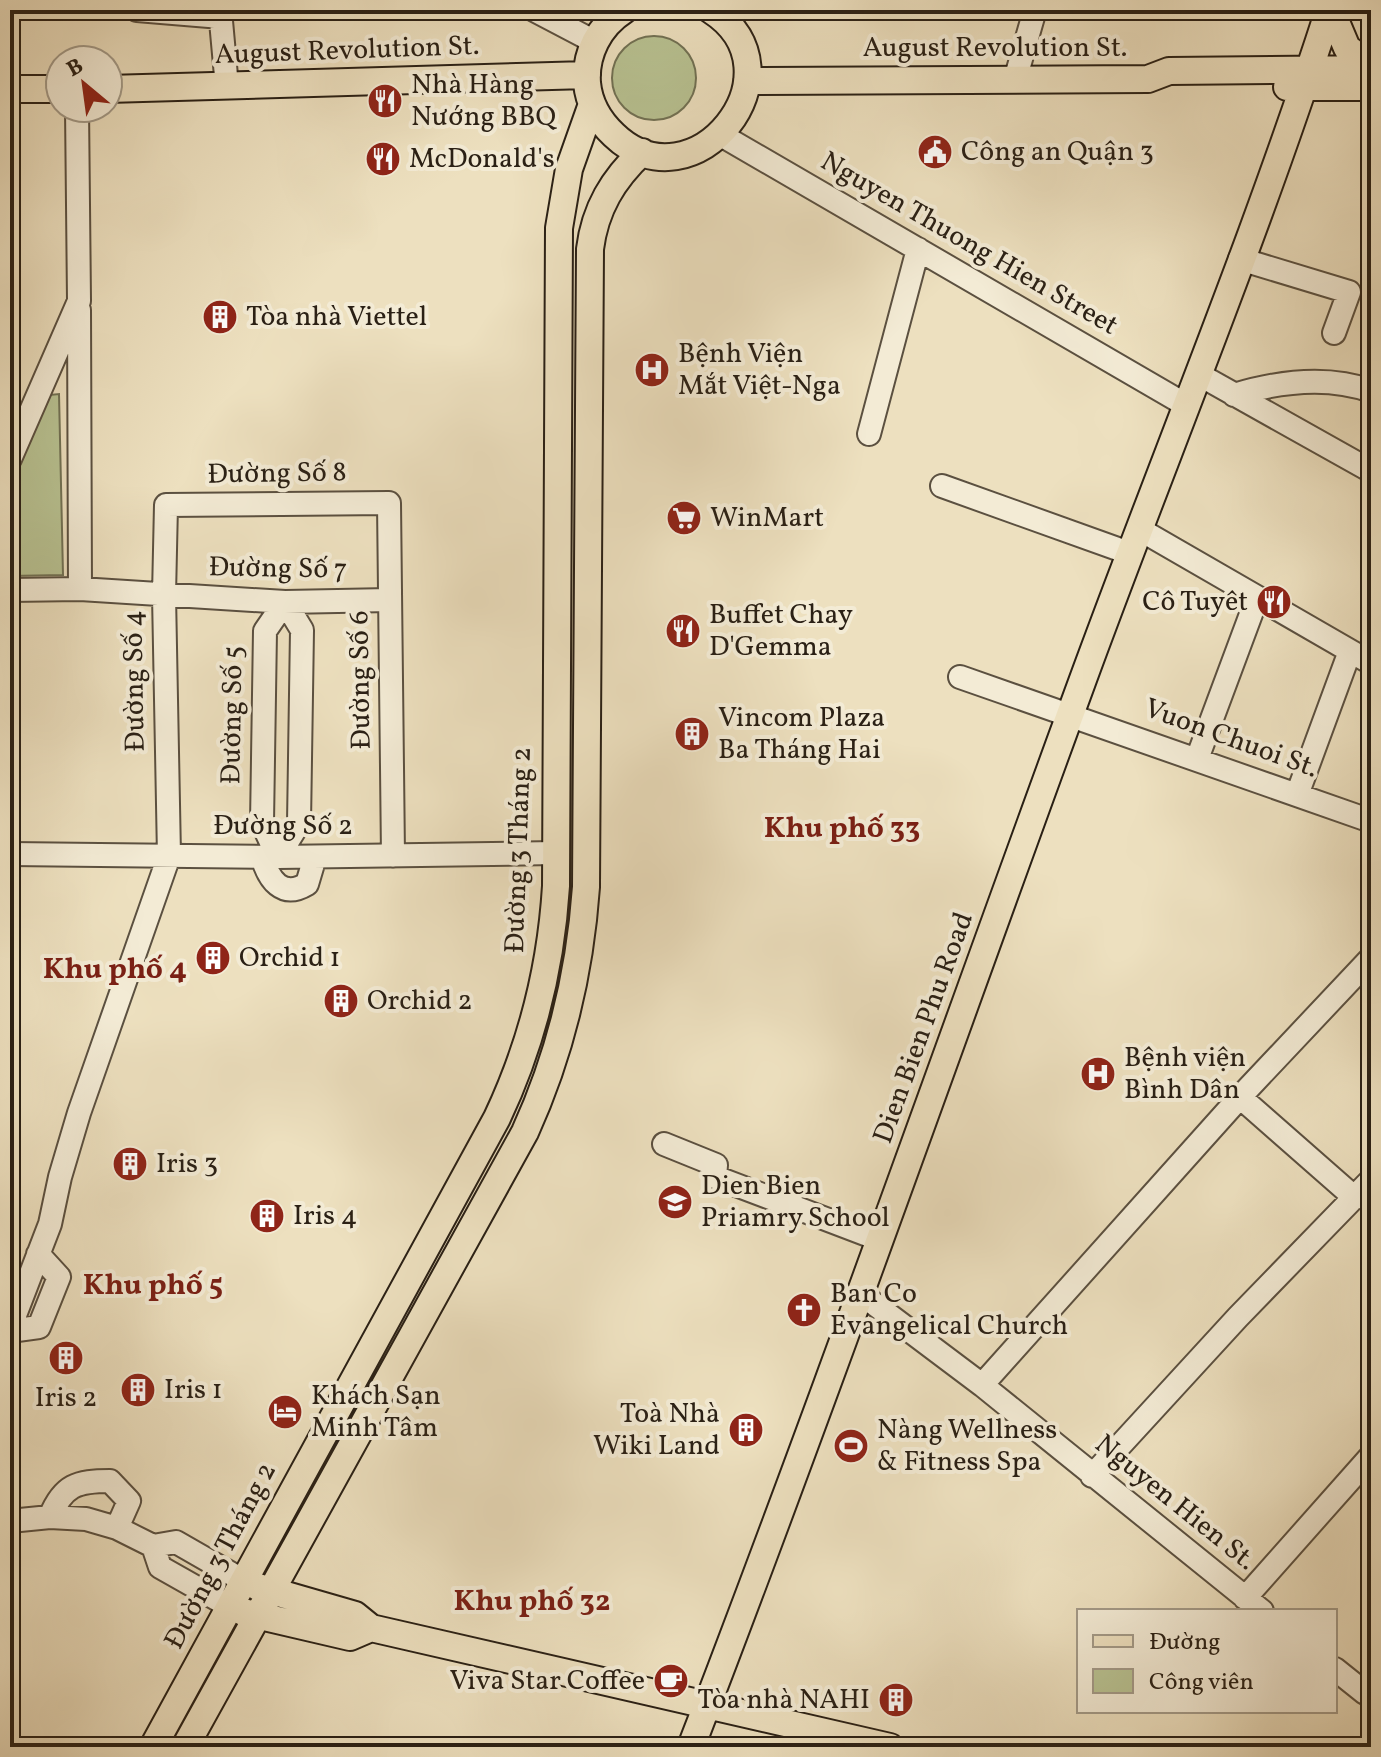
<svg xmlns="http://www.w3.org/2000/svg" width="1381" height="1757" viewBox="0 0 1381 1757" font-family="Vollkorn,serif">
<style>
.green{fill:#b8c292;stroke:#717154;stroke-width:2}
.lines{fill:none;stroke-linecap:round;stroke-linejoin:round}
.minor-casing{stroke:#5b5040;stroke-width:26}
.major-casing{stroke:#2a2015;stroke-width:30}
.minor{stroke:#f3ebd5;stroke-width:22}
.major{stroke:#ede0bf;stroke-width:26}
.labels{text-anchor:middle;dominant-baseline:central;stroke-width:8;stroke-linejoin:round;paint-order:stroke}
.street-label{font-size:28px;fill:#2a2015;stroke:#f3ebd5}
.poi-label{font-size:28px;fill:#2a2015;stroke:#f3ebd5;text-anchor:start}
.neighbourhood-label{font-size:30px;font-weight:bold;fill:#7a1f14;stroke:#f3ebd5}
</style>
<rect width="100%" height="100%" fill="#ede0bf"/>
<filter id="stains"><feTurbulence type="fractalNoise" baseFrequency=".0025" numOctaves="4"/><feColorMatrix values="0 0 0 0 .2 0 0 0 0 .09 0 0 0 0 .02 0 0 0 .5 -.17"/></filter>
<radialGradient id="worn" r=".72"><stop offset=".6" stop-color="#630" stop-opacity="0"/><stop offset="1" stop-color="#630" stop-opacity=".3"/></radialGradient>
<path class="green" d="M612 78a42 42 0 1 1 84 0a42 42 0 1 1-84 0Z
M59,394l4,181 -53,1v-105l30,-75z"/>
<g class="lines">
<defs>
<path id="minor" d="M137,10l84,7
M220,10l7,77
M534,10l61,32
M1015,80l20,-70
M721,135l465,270
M1240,259l109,33 -15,41
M79,310l1,279
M1198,374l173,97
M1234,395c43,-13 93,-20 137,-4
M869,434l49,-185
M10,459l69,-158 -2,-193
M942,486l187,67
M1139,529l232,134
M10,590l70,-1 205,13 105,-2
M285,602l17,28 -3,193 -21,34 -16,-34 3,-192z
M960,677l411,144
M1197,759l60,-161
M1297,795l53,-144
M10,854l268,3 278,-4
M262,857c7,23 20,42 45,27l8,-27
M1240,1097l115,101
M664,1144l52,21 -1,12 166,63
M861,1294l121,91 280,226
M10,1328l40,-104 10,-47 19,-64 90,-257 -5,-261 2,-90 223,-2 4,353
M10,1331l29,-4 20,-50 -21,-23
M982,1385l258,-288 131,-139
M1092,1476l146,-159 133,-137
M50,1517c13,-32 27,-36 60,-36l19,20 -12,27
M10,1521l40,-4 36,2 31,9 36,18 23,-4 68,39
M153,1546l7,21 69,39
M1245,1598l126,-142
M1335,1669l30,24 6,-6"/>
<path id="major" d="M624,10c-25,16 -39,44 -37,73 2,21 12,38 27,52 79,76 193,-63 97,-125
M1331,10l16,38 24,18
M747,81l401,-2 21,-8 202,-2
M1287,87h84
M10,89h50
M108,89l479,-14
M258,1587l97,28 16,13 519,119
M243,1612l107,25 21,-9
M153,1747l344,-629c35,-74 54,-150 59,-232l3,-658 10,-59 23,-65
M185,1747l340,-615c36,-79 55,-159 61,-245l4,-638c5,-40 23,-70 52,-97
M691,1747c136,-353 261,-710 391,-1065 82,-224 174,-445 247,-672"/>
</defs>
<use href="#minor" class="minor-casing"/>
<use href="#major" class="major-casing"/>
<use href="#minor" class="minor"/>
<use href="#major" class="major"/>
</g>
<defs>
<symbol id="restaurant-disc" viewBox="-11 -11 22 22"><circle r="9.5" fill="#8f2418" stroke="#f3ebd5"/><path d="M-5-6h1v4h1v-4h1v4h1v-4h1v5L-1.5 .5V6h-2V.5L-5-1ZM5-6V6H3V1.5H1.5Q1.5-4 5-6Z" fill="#fff"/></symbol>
<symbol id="civic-disc" viewBox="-11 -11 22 22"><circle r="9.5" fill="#8f2418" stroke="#f3ebd5"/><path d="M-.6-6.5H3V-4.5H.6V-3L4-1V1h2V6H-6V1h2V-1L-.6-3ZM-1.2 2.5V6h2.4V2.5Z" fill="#fff"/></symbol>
<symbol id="building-disc" viewBox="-11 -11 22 22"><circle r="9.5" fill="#8f2418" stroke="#f3ebd5"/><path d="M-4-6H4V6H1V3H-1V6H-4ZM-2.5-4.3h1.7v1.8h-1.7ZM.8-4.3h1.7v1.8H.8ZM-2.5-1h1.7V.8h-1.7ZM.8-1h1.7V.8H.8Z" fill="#fff"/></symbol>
<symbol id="hospital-disc" viewBox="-11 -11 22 22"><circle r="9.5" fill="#8f2418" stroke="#f3ebd5"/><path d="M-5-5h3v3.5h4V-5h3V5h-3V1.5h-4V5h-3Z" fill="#fff"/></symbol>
<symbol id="supermarket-disc" viewBox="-11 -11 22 22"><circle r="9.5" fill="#8f2418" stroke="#f3ebd5"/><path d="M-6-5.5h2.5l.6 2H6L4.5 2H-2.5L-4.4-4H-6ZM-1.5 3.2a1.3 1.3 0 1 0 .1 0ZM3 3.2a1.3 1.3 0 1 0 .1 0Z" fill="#fff"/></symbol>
<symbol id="school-disc" viewBox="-11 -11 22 22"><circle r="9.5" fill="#8f2418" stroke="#f3ebd5"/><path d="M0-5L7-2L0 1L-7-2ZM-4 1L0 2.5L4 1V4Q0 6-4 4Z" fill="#fff"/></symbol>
<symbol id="church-disc" viewBox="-11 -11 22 22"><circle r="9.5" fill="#8f2418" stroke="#f3ebd5"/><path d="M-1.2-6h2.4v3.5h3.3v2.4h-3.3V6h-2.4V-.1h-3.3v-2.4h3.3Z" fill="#fff"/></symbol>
<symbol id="hotel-disc" viewBox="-11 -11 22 22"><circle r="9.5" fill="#8f2418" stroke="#f3ebd5"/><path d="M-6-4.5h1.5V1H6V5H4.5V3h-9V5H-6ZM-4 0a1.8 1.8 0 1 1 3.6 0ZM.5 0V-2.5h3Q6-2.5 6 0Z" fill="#fff"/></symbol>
<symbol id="stadium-disc" viewBox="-11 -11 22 22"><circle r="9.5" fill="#8f2418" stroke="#f3ebd5"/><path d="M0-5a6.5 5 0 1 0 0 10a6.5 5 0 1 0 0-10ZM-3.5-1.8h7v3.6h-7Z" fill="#fff"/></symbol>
<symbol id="cafe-disc" viewBox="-11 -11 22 22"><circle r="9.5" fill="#8f2418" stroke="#f3ebd5"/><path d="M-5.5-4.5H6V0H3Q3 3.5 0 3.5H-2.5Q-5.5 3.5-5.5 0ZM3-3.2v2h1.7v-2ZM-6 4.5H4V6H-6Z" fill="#fff"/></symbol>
</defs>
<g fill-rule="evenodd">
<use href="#restaurant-disc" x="365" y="81" width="40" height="40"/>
<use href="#civic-disc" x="915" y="132" width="40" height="40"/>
<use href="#restaurant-disc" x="363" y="139" width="40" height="40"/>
<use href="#building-disc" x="200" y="297" width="40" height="40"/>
<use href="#hospital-disc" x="632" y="350" width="40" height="40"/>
<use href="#supermarket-disc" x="664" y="498" width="40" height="40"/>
<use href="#restaurant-disc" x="1254" y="582" width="40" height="40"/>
<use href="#restaurant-disc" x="663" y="611" width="40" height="40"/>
<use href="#building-disc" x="672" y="714" width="40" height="40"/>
<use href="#building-disc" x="193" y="938" width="40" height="40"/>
<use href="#building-disc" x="321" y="981" width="40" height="40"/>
<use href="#hospital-disc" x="1078" y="1054" width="40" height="40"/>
<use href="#building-disc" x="110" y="1144" width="40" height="40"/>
<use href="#school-disc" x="655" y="1182" width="40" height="40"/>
<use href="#building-disc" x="247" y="1196" width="40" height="40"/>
<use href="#church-disc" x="784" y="1290" width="40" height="40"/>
<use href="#building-disc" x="46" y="1338" width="40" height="40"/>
<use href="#building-disc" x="118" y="1370" width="40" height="40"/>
<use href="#hotel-disc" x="265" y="1392" width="40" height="40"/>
<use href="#building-disc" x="726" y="1410" width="40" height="40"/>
<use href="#stadium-disc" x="831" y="1426" width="40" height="40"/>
<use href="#cafe-disc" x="651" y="1661" width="40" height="40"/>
<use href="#building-disc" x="876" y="1680" width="40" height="40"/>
</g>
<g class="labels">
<g class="street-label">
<text x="995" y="48">August Revolution St.</text>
<text transform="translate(347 51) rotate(-2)">August Revolution St.</text>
<text transform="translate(969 244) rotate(30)">Nguyen Thuong Hien Street</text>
<text transform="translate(277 474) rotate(-1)">Đường Số 8</text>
<text transform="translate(278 569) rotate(1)">Đường Số 7</text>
<text transform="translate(361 680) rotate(-91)">Đường Số 6</text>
<text transform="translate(135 681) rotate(-91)">Đường Số 4</text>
<text transform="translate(233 715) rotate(-89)">Đường Số 5</text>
<text transform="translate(1231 739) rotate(20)">Vuon Chuoi St.</text>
<text x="283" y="826">Đường Số 2</text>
<text transform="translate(519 850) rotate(-88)">Đường 3 Tháng 2</text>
<text transform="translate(924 1028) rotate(-70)">Dien Bien Phu Road</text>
<text transform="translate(1175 1503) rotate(39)">Nguyen Hien St.</text>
<text transform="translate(221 1556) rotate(-62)">Đường 3 Tháng 2</text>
</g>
<g class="poi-label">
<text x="411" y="85">Nhà Hàng<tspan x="411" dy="32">Nướng BBQ</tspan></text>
<text x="961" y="152">Công an Quận 3</text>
<text x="409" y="159">McDonald's</text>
<text x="246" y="317">Tòa nhà Viettel</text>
<text x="678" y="354">Bệnh Viện<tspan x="678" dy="32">Mắt Việt-Nga</tspan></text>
<text x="710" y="518">WinMart</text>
<text x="1248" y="602" text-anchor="end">Cô Tuyêt</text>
<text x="709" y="615">Buffet Chay<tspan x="709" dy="32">D'Gemma</tspan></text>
<text x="718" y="718">Vincom Plaza<tspan x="718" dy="32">Ba Tháng Hai</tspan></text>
<text x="239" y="958">Orchid 1</text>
<text x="367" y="1001">Orchid 2</text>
<text x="1124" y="1058">Bệnh viện<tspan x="1124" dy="32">Bình Dân</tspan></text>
<text x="156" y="1164">Iris 3</text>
<text x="701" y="1186">Dien Bien<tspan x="701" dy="32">Priamry School</tspan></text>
<text x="293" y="1216">Iris 4</text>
<text x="830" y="1294">Ban Co<tspan x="830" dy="32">Evangelical Church</tspan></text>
<text x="164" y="1390">Iris 1</text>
<text x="311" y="1396">Khách Sạn<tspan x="311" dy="32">Minh Tâm</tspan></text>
<text x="66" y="1398" text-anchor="middle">Iris 2</text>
<text x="720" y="1414" text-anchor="end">Toà Nhà<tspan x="720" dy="32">Wiki Land</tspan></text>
<text x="877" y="1430">Nàng Wellness<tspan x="877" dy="32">&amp; Fitness Spa</tspan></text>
<text x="645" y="1681" text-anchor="end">Viva Star Coffee</text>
<text x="870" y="1700" text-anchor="end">Tòa nhà NAHI</text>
</g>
<g class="neighbourhood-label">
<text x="842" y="829">Khu phố 33</text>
<text x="115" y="970">Khu phố 4</text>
<text x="153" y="1286">Khu phố 5</text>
<text x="532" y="1602">Khu phố 32</text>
</g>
</g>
<rect width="1381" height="1757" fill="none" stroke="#ede0bf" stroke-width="40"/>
<rect x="12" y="12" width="1357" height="1733" fill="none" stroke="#2a2015" stroke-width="4"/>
<rect x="20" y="20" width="1341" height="1717" fill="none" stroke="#2a2015" stroke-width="2"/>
<rect x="1077" y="1609" width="260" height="104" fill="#f3ebd5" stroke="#a39a88" stroke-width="2"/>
<rect x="1093" y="1635" width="40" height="12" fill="#ede0bf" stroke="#a39a88" stroke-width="2"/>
<text x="1149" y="1649" font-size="24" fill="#2a2015">Đường</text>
<rect x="1093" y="1669" width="40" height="24" fill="#b8c292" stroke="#a39a88" stroke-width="2"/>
<text x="1149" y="1689" font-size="24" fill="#2a2015">Công viên</text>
<g transform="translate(84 84) rotate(331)"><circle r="38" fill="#f3ebd5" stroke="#a39a88" stroke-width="2"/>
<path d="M0-6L14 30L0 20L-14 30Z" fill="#8f2418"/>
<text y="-12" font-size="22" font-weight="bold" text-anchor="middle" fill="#2a2015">B</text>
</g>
<rect width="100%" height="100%" filter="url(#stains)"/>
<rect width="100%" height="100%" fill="url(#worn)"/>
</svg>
